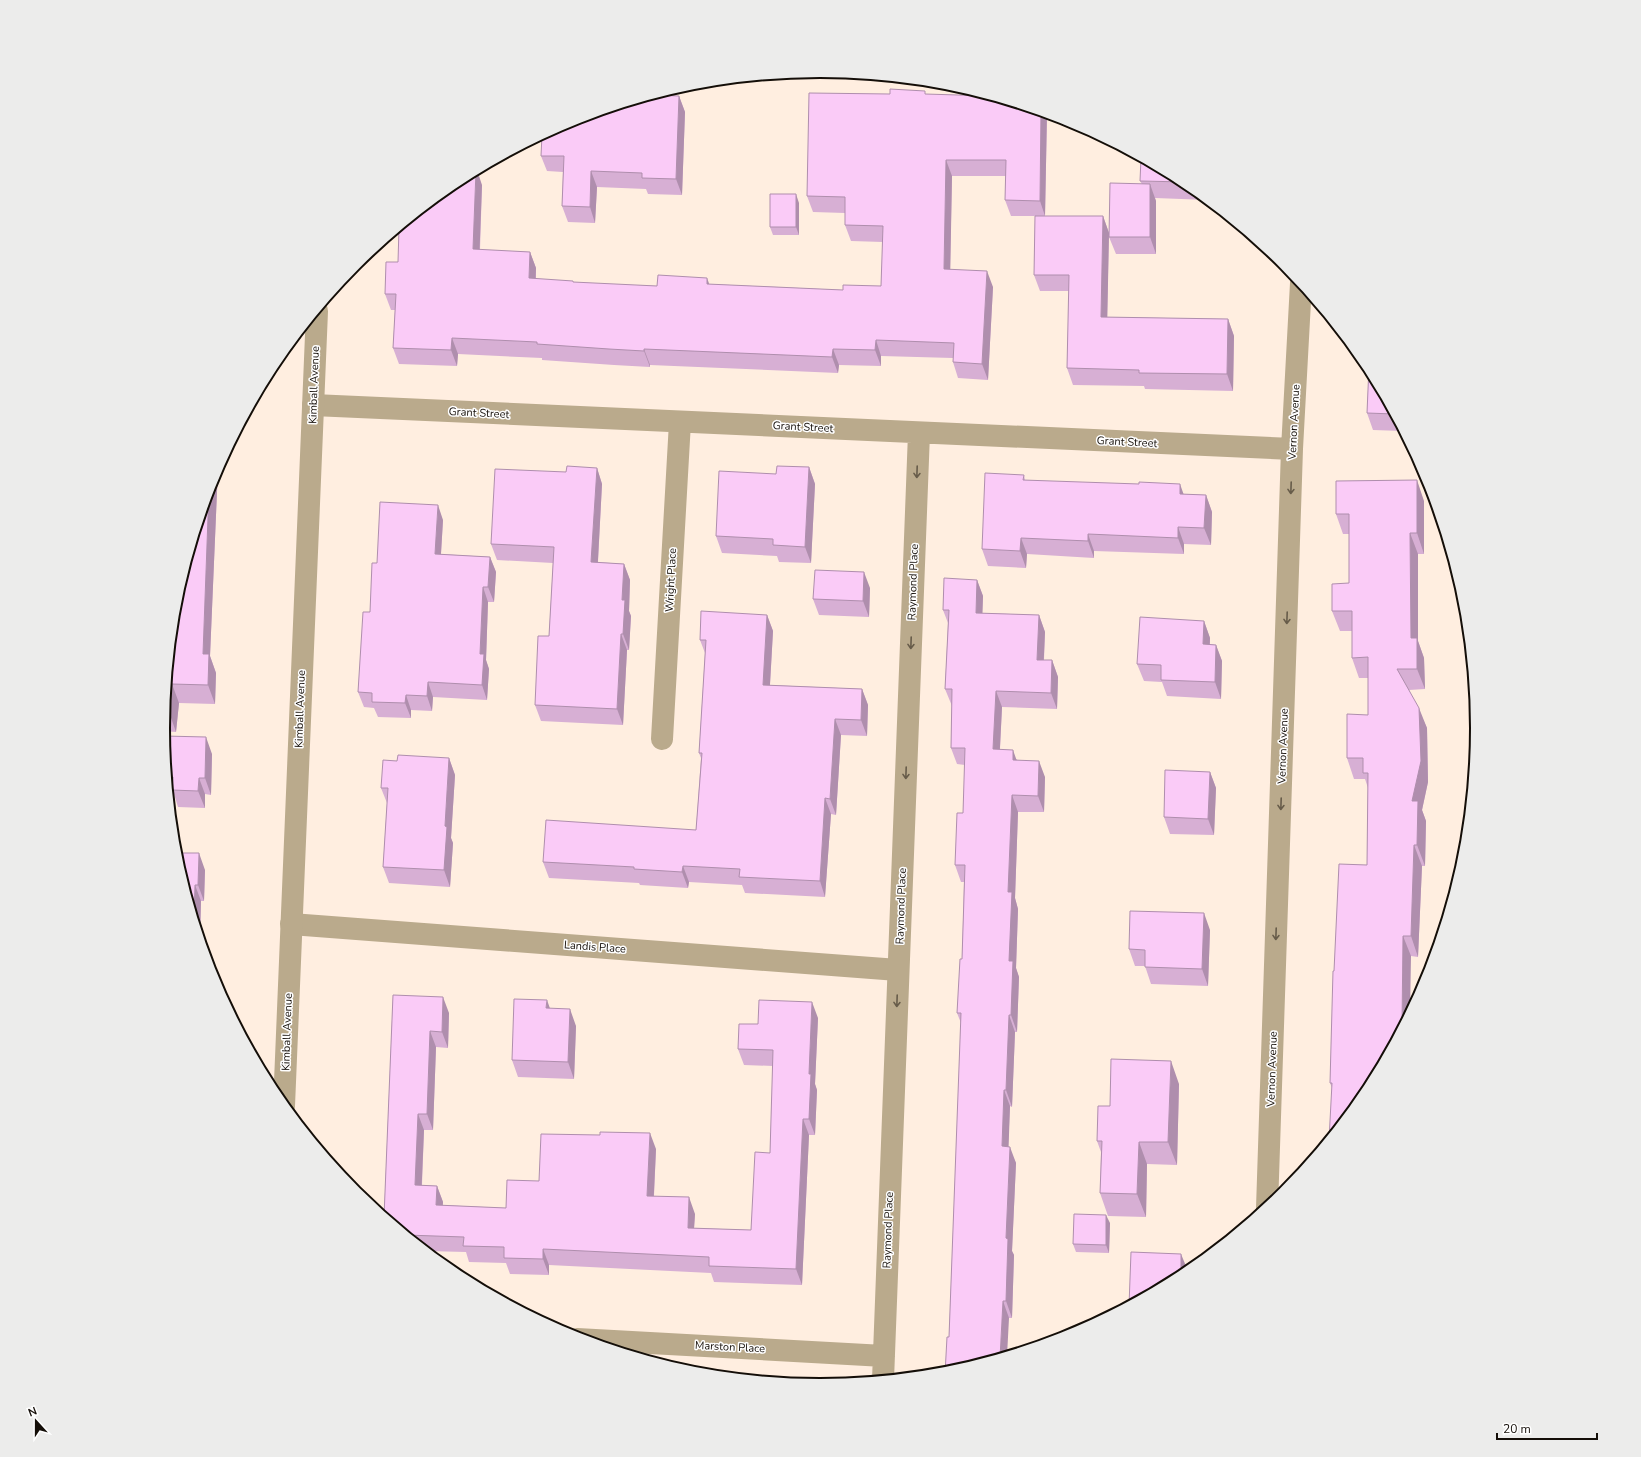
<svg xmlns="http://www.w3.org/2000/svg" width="1641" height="1457" viewBox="0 0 1641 1457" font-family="'Nunito Sans',sans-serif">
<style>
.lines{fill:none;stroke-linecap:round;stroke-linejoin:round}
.minor{stroke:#baaa8c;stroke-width:22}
.tertiary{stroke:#baaa8c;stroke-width:22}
.wall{fill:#d7afd4}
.shaded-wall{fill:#af8ead}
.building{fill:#facbf7;stroke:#af8ead}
.oneway{stroke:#675c4a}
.labels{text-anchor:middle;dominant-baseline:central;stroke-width:3;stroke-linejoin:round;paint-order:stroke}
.street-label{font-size:11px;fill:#140e08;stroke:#fff}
.rim{fill:none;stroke:#140e08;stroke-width:2}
</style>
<rect width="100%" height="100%" fill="#ffeee0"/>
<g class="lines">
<path class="minor" d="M313,405l979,44
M662,739l18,-317
M291,924l607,46
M1267,1208l25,-759 9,-166
M577,1339l307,17
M883,1380l36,-947"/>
<path class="tertiary" d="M284,1106l33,-795"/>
</g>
<path class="wall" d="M890,94h36l121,19 -2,103h58l6,17 -2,84 121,2 6,17 -1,55 -88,-2 -1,-3 -71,-1 -6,-17 2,-77h-29l-6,-16 1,-59h-24l-6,-16 1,-24h-54l-2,93 43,18 -5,93 -30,-2 -5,-16v-4l-72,-2v10l-42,-1 -1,8 -188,-8v2l-36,-2 -72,-5v-2l-84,-4 -1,12 -58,-2 -6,-16 2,-38h-4l-6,-16 97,-109 -2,65 50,2 6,16v11l38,4 83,3 52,-2 134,6 38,-4 2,-44 -32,-1 -6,-16v-12l-32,-1 -6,-16z
M679,96l6,16 -3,83 -34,-1 -2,-5 -49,-2 -2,36 -27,-1 -6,-16 1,-34 -16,-1 -6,-15z
M1140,181l46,1 22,18 -53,-2 1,3v53h-40l-7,-17 33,-53z
M799,203v32h-26l-3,-8z
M1369,366l34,65 -30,-1 -6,-17z
M809,467l6,17 -4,79 -32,-1 -2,-6 -55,-3 -6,-17 60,-62z
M218,468l-8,188 6,17 -1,31 -36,-1 -3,29 -13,-1v-3l13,-128 37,-123z
M597,468l5,16 -4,78 26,2 6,16 -1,31 2,5 -2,34h-2l-4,75 -82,-4 -6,-16 14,-69 4,-73 -56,-3 -6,-16 75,-72z
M1024,475l1,5 159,14 22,1 6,17 -1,33 -27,-1v10l-90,-3v7l-67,-4 -1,14 -38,-2 -6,-17z
M1424,501v53h-6v87l6,17 1,31 -16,1 18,38 1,54 -6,28 4,11 -1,45h-3l-4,91 -7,-1 -79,132 -2,-5 4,-112 33,-106 1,-77 -3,-9h-11l-7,-21 21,-43v-37h-9l-7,-20v-27h-12l-8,-20 17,-28v-49h-6l-7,-20z
M443,520l-2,34 49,3 6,15 -2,30h-6l-2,58 3,9 -2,31 -54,-3 -1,14 -21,-1v8l-33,-1 -4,-9 -10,-1 -6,-15 19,-129z
M977,580l6,16 -1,17 57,2 6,17 -1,28h8l6,17 -1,32 -55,-2 -2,42 45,28 -1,35h-26l-3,86 3,11 -2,59 3,9 -2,55h-2l-3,75 -2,-1 -2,41 8,16 -4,88 2,4 -2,63h-3l-60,19 12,-314 -4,-10 5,-54 2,-77h-3l-6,-17 8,-52 2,-48 -8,-1 -6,-16 1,-42 -7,-17 3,-66 -5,-13z
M870,588l-1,29 -50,-2 -6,-16z
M767,615l6,16 -3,54 92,4 6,16 -1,31 -26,-1 -5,80 -5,-1 -6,83 -80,-4 -3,-8 -53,-3 -1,6 -48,-3 -1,-2 -90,-5 -6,-16 153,-32 5,-72 -2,-5 6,-100 -5,-13z
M1204,621l6,17v6l6,1 6,16 -1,38 -54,-3 -5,-14 -18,-1 -7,-17z
M164,736l48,18 -1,41 -6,-1v14l-27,-1 -4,-13 -5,-1z
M449,758l6,17 -4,63 2,5 -3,44 -61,-4 -6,-16 4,-64 -6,-15z
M1210,772l6,16 -2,47 -44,-1 -6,-17z
M176,857l29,13 -1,31h-3l-1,36z
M1210,930l-2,56 -57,-2 -6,-18h-10l-6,-17z
M393,995l56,18 -1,35 -12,-1 -3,83h-9l-2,55 15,1 6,16 -1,3 64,3 33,-27 117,-32 -2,47 41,18 -1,14 57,2 19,-77 3,-87 -29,-1 -6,-16 20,-25 60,-6 -3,66 2,6 -2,45h-6l-7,150 -88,-3 -3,-9 -162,-8v10l-39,-1 -4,-11 -37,-1 -3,-10 -40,-1 -42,-34z
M549,1008l27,18 -2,53 -56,-2 -6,-17z
M1179,1084l-2,81 -30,-1 -1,53 -38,-1 -8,-23 1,-41 -4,-11 13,-35z
M1110,1223l-1,30 -33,-1 -3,-8z"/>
<path class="shaded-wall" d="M679,96l6,16 -3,83 -6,-16z
M1041,112l6,1 -2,103 -5,-15z
M946,160l6,16 -2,109 -6,-16z
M477,170l5,15 -3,80 -6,-16 3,-78z
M591,171l6,16 -2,36 -5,-16z
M1150,184l6,17v53l-6,-17z
M796,194l3,9v32l-3,-8z
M1103,216l6,17 -2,100 -6,-16z
M530,252l6,16 -1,26 -6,-16z
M987,271l6,16 -5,93 -6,-16z
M707,278l6,16 -6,-10z
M1228,319l6,17 -1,55 -6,-17z
M452,338l6,16 -1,12 -6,-16z
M876,340l5,16v10l-6,-16z
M644,349l6,16v2l-6,-16z
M833,349l6,16 -1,8 -6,-16z
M809,467l6,17 -4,79 -6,-16z
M218,468l-8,188 6,17 -1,31 -7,-19 -5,-31 6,-164 4,-13z
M597,468l5,16 -5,94 -6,-16z
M1417,480l7,21v53l-7,-21z
M1180,484l6,17 -6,-7z
M1206,495l6,17 -1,33 -7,-17z
M438,505l5,15 -3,49 -5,-15z
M1178,527l6,17v10l-6,-16z
M1410,533l8,21v87l6,17 1,31 -8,-20 -6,-31z
M1088,534l6,17v7l-6,-17z
M1021,538l6,16 -1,14 -6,-17z
M490,557l6,15 -2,30 -6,-15z
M624,564l6,16 -1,31 2,5 -2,34 -6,-16 -1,-34z
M864,572l6,16 -1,29 -6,-16z
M977,580l6,16 -1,33 -6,-16z
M483,587l5,15 -2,58 3,9 -2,31 -5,-15 -2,-31z
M767,615l6,16 -4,70 -6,-16z
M1039,615l6,17 -2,44 -6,-16z
M1204,621l6,17 -1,23 -6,-17z
M621,634l6,16 -4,75 -6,-16z
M1216,645l6,16 -1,38 -6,-17z
M1052,660l6,17 -1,32 -6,-16z
M428,682l5,15 -1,14 -5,-15z
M172,684l7,19 -3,29 -7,-20z
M862,689l6,16 -1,31 -6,-16z
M996,691l6,16 -3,59 -6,-17z
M406,695l5,15v8l-6,-15z
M1419,708l8,20 1,54 -6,28 4,11 -1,45 -8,-21 -5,-44z
M835,719l6,16 -5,80 -6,-16z
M206,737l6,17 -1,41 -6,-17z
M1013,750l6,17 -6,-7z
M449,758l6,17 -4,63 2,5 -3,44 -6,-17 1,-44z
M1039,761l6,16 -1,35 -6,-16z
M1210,772l6,16 -2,47 -6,-16z
M199,778l6,16v14l-7,-17z
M1012,795l6,17 -3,86 3,11 -2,59 3,9 -2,55 -6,-17 -2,-54 -1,-69z
M825,798l6,16 -6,83 -5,-16z
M1414,845l8,21 -4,91 -7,-21z
M199,853l6,17 -1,31 -6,-16z
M683,866l6,16 -1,6 -6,-16z
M195,885l6,16 -1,36 -6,-20z
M1204,913l6,17 -2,56 -6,-17z
M1403,936l8,20 -1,58 -8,15z
M443,997l6,16 -1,35 -6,-16z
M547,1000l6,17 -7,-9z
M812,1002l6,16 -3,66 2,6 -2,45 -6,-16v-45z
M570,1009l6,17 -2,53 -6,-17z
M1009,1015l6,17 -3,75 -6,-17z
M430,1031l6,16 -3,83 -6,-16z
M1171,1061l8,23 -2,81 -9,-23z
M1004,1090l6,16 -2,57 -6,-17z
M418,1114l6,16 -3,71 -6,-16z
M803,1119l6,16 -7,150 -6,-16z
M650,1133l6,16 -3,63 -6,-16z
M1139,1142l8,22 -1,53 -9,-23z
M1010,1147l6,16 -4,88 2,4 -2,63 -6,-17v-63z
M437,1186l6,16 -1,19 -6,-16z
M689,1197l6,17 -2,30 -5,-16z
M1106,1215l4,8 -1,30 -3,-8z
M543,1249l6,16v10l-6,-16z
M1181,1254l7,17 -1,3 -6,4z
M1003,1301l6,17 -2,38 -7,2z"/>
<path class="building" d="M890,89l35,2v3l66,2 50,16 -1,89 -35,-1 1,-40h-60l-2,109 43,2 -5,93 -29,-2 1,-19 -78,-3 -1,10 -42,-1 -1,8 -188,-8v2l-35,-2 -72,-5v-2l-85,-4 -1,12 -58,-2 3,-54h-11l1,-32h12l1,-34 56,-46 21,-11 -3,78 57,3 -1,26 44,3v1l84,4 1,-11 49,3v6l136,6v-5l38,1 2,-60 -38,-1v-28l-38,-1 2,-103 81,1z
M655,95l24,1 -3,83 -34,-1v-5l-51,-2 -1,36 -28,-1 2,-50h-23l1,-21 27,-14z
M1141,158l45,24 -46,-1z
M1110,183l40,1v53h-41z
M770,194h26v33h-26z
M1035,216h68l-2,101 127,2 -1,55 -88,-1v-3l-72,-2 2,-93h-35z
M1369,366l25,48 -27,-1z
M567,466l30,2 -6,94 33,2 -2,36h3l-2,34h-2l-4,75 -82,-4 3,-69h11l5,-89 -63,-3 4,-75 71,3z
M777,466l32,1 -4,80 -32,-2v-6l-57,-3 3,-65 57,3z
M985,473l39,2 -1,5 116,4v-2l41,2v10l26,1 -2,33 -26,-1v11l-90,-4v7l-67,-3 -1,13 -38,-2z
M1417,480v53h-7l1,105h6v31h-20l22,39 2,53 -9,40h6l-1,44h-3l-3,91h-8l-1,93 -35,65 -38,46 3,-57h-2l3,-112h1l5,-107 28,1 1,-92h-5v-15h-16v-44l21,1v-58l-16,1v-47h-20v-27l17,-1v-69h-13v-33z
M209,490l-6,164h6l-1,31 -36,-1 -3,28h-4l11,-112z
M380,502l58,3 -3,49 55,3 -2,30h-5l-3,67h4l-2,31 -54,-3 -1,14 -21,-1 -1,8 -33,-1v-9l-14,-1 5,-80h7l2,-49h5z
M815,570l49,2 -1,29 -50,-2z
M944,578l33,2 -1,33 63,2 -2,45h15l-1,33 -55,-2 -3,58 20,1v10l26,1 -1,35 -26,-1 -4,97h4l-3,69h4l-2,54h-2l-3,75h-2l-2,56 8,1 -4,91 2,1 -2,62h-3l-3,57 -51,15 -4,1 2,-37h2l12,-324h-4l3,-54h2l3,-94h-10l2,-52h6l2,-65h-14l1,-59h-7l4,-79h-6z
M701,611l66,4 -4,70 99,4 -1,31 -26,-1 -5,80 -5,-1 -5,83 -81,-4 1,-8 -57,-3 -1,6 -48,-3v-2l-91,-5 3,-42 150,10 6,-77h-3l7,-113h-6z
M1140,617l64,4 -1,23 13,1 -1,37 -54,-2v-15l-24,-1z
M164,736l42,1 -1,41h-6l-1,13 -26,-1 1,-13h-5z
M398,755l51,3 -4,68 2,1 -3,43 -61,-3 5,-79h-7l2,-28 14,1z
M1165,770l45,2 -2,47 -44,-2z
M175,853h24l-1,32h-3l-1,32 -18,-60z
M1130,911l74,2 -2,56 -57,-2v-17l-16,-1z
M393,995l50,2 -1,35 -12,-1 -3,83h-9l-3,71 22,1 -1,19 70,3 1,-28 32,1 2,-47 59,1v-3l50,1 -3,63 42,1 -1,31 63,2 4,-78 15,1 3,-103 -35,-1 1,-25h19l1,-24 53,2 -3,72h2l-2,45h-6l-7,150 -87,-3v-9l-166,-8v10l-39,-1v-11l-41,-1 1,-9 -58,-2 -22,-18z
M514,999l33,1 -1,8 24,1 -2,53 -56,-2z
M1111,1059l60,2 -3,81h-29l-2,52 -37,-1 2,-52h-5l1,-35h12z
M1074,1214l32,1v30l-33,-1z
M1131,1252l50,2v24l-52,28z"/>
<defs><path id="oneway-shaft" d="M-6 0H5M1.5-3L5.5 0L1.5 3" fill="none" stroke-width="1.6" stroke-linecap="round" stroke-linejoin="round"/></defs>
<g class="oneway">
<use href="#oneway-shaft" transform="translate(917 472) rotate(92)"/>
<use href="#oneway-shaft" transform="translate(1291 488) rotate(92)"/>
<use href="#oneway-shaft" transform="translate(1287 618) rotate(92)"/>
<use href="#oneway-shaft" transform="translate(911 643) rotate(92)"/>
<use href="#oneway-shaft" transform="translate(906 773) rotate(92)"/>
<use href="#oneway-shaft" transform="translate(1281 804) rotate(92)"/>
<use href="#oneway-shaft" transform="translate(1276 934) rotate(92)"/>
<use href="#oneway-shaft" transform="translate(897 1001) rotate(92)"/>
</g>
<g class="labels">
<g class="street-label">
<text transform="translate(314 385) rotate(-88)">Kimball Avenue</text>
<text transform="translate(479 413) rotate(3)">Grant Street</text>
<text transform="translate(1294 422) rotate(-87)">Vernon Avenue</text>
<text transform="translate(803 427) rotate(3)">Grant Street</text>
<text transform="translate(1127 442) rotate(3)">Grant Street</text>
<text transform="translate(671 580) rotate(-87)">Wright Place</text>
<text transform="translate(913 582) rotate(-88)">Raymond Place</text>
<text transform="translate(300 709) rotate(-88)">Kimball Avenue</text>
<text transform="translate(1283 746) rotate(-88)">Vernon Avenue</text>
<text transform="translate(901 906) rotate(-88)">Raymond Place</text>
<text transform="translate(595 947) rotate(4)">Landis Place</text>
<text transform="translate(287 1032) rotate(-88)">Kimball Avenue</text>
<text transform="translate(1272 1069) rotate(-88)">Vernon Avenue</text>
<text transform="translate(888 1230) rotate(-88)">Raymond Place</text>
<text transform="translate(730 1347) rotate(3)">Marston Place</text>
</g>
</g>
<path d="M0 0H1641V1457H0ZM170 728a650 650 0 1 1 1300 0a650 650 0 1 1-1300 0Z" fill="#ececeb" fill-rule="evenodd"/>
<path class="rim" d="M170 728a650 650 0 1 1 1300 0a650 650 0 1 1-1300 0Z"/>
<g transform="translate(36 1421) rotate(339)" stroke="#ffffff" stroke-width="3" paint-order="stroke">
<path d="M0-3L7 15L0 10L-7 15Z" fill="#140e08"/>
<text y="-6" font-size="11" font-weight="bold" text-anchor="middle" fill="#140e08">N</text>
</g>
<path d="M1497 1433v6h100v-6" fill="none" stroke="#140e08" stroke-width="2"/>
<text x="1503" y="1433" font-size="12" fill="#140e08" stroke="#ffffff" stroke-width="3" paint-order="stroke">20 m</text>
</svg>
